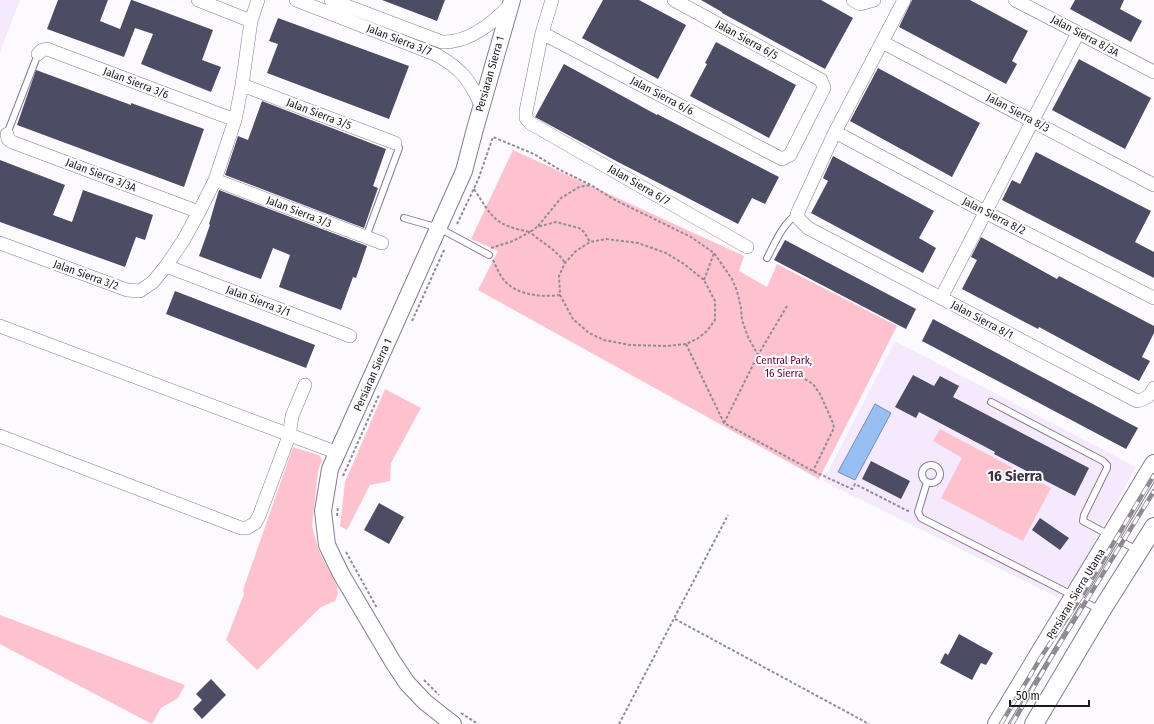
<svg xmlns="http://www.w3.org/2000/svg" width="1154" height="724" viewBox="0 0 1154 724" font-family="'Fira Sans Condensed',sans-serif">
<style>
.built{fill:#f4e9fd}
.green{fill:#fec2ce}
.water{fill:#98bff3;stroke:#738db4}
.building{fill:#4c4c64}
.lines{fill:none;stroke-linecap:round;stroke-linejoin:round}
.service-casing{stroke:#877991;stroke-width:8}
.minor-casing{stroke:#877991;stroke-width:14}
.tertiary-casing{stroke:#877991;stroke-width:18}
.secondary-casing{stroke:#877991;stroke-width:20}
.path{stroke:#918d94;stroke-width:2;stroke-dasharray:3 2;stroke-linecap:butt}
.service{stroke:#fff;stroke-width:6}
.minor{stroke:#fff;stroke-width:13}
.tertiary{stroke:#fff;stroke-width:16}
.secondary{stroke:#fff;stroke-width:18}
.rail-casing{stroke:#8e8a91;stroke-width:4.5}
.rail{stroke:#fff;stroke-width:3;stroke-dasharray:9;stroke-linecap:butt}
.labels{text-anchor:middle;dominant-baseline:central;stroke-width:4;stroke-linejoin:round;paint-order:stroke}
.street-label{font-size:11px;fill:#1c1720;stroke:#fff}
.park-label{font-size:11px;fill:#6c002e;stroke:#fff}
.district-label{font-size:15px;font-weight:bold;fill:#3c3145;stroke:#fff}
</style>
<rect width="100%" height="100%" fill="#fdfaff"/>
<path class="built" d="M0,0h20l-20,52z
M895,341l241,126 -73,133 -240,-119z"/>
<path class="green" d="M513,150l231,106 -5,15 28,16 10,-23 120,62 -78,153 -341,-189 20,-39 -27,-12z
M385,389l36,19 -30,55 -1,18 -20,4 -23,45 -7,-4 5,-44z
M940,429l111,59 -28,53 -82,-43 21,-40 -29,-17z
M293,447l26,8 3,5 -4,11 -6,55 7,25 18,35 1,8 -3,7 -14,6 -64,63 -31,-30 18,-46 -1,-4z
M0,615l185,70 -7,13 -17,10 -9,16 -152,-80z"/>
<path class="water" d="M875,404l16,9 -36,67 -17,-8z"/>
<path class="building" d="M58,0h50l-8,21 20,8 11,-29h1l81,30 -11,30 19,7 -10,25 -70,-28 12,-30 -18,-6 -11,29 -77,-28z
M382,0h63l-8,21z
M603,0h36l47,25 -28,54 -76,-41z
M701,0h120l32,18 -28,51 -103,-56v-1z
M912,0h58l58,31 -16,30 5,3 -11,20 -107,-57z
M1075,0h49l-4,9 22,12 -11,21 -61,-33z
M278,18l131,48 -20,53 -122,-46 11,-29 -9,-3z
M716,42l80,43 -27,53 -79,-42 17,-32 -2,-1z
M1079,59l72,39 -26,51 -73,-39z
M564,64l93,51v-1l122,63 -14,27 -13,-6 -14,26 -120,-62 -83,-45z
M878,68l102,55 -28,54 -102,-56z
M36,70l95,35v-2l73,26 -20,58 -167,-62z
M262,101l124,48 -13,37 5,2 -14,40 -139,-53 13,-39 10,4z
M1036,152l115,59 -16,31 19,10v26l-152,-78 10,-20 8,4z
M833,156l101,55 -15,27 17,10 -13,25 -112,-60 17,-32 -5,-3z
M0,160l65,25 -12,30 19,7 11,-32 70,25 -8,25 -9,-3 -11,30 -125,-45z
M219,190l148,56 -11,32 -3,-1 -12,33 -62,-23 11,-32 -17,-7 -12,31 -62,-23 11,-31 -1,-1z
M981,237l76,42 2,-3 95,50v7l-12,24 8,4 -11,20 -100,-54 -1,2 -76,-40 15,-29 -6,-3z
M785,240l131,69 -10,20 -132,-69z
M175,291l140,54 -9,23 -140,-54z
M933,319l205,109 -12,21 -204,-108z
M913,375l21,11 6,-10 19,10 -6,11 136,71 -14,28 -81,-42 1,-2 -76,-40 -3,6 -21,-11z
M871,461l39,20 -9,18 -39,-20z
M379,503l25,14 -15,27 -25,-14z
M1040,518l29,20 -9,12 -28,-20z
M959,634l34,19 -7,12 -5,-2 -9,17 -32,-17 5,-10 3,2z
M211,679l15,16 -24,24 -9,-10 9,-9 -6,-6z"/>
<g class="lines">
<defs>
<path id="service" d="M7,134l31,-80
M404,218l35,10 50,27
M366,237l33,-89 -1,-3 -3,-2
M767,258c9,-17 15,-33 30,-44
M991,402l112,59 4,4v3l-23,47 -1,6 54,29
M922 474a9 9 0 1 1 18 0a9 9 0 1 1-18 0Z
M927,482l-9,30 3,6 149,76 30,16"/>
<path id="minor" d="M198,0l53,21
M296,0l141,55c24,14 33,25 44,50
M331,0l111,42c27,1 51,-19 68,-37
M552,0l-10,33 -16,78v7l4,5 217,124
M853,0l7,4 14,-4
M904,0l-69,132 -38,82 2,5 9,9 329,173c9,-2 13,-5 17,-13
M1015,0l139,72
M542,33l240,126 8,-4 34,-67 -3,-8 -147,-80
M882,42l272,143
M38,54l4,-4 5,-1 188,71
M242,85l153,58
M835,132l150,80 169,86
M7,134l1,5 4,3 187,70
M215,180l167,63
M0,243l127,47 13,1 13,-9 13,-16 17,-25 16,-29 16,-32 20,-60 7,-35 9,-64 7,-21
M166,266l184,70
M941,298l137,-265
M0,326l338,127
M0,436l241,92h6l8,-5 4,-7 30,-80 3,-20 13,-31"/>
<path id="tertiary" d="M453,724l-28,-22 -18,-19 -14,-21 -52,-88 -14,-29 -4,-34 7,-42 134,-298 11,-42 37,-129"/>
<path id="secondary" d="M997,724l157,-260
M1034,724l67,-113 53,-84"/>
</defs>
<use href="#service" class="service-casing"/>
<use href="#minor" class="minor-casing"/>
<use href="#tertiary" class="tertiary-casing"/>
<use href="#secondary" class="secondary-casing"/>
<path class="path" d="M474,189c19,29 20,36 56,43l7,-5 19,-5 23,6 5,4 6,10
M457,224l21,-44 15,-43 41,17 26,16 31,15 22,14 78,38 23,16 18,26 5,12 4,17 1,12 6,17 10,18 31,15 24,14 7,10 13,29 1,5 -21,43
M538,226l23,-28 18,-11 12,-2
M606,239l32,4 28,10 18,11 20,16 11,21v19l-8,11 -10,8 -11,5 -19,2 -37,-1 -26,-5 -15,-7 -16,-14 -13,-24 -1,-19 6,-13 11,-12 14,-9z
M491,248l22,-7 17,-9c12,11 26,17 35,31
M493,260c4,8 8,19 15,24 14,12 35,13 52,11
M704,280l10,-27
M412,321l33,-73
M686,344l38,79 89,48 39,18 3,-5 55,28
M724,423l34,-68 29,-49
M343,476l36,-81
M337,516l1,-10
M346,552l31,56
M675,619l194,105
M424,680l15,15
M461,713l17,11
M619,724l109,-209"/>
<use href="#service" class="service"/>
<use href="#minor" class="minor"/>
<use href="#tertiary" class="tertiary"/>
<use href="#secondary" class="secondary"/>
<defs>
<path id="rail" d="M1001,724l42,-70 40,-60 71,-119
M1012,724l37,-63 105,-170"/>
</defs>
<use href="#rail" class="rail-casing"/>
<use href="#rail" class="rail"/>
</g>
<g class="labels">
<g class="street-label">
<text transform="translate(1085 36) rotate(28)">Jalan Sierra 8/3A</text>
<text transform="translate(399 40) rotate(21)">Jalan Sierra 3/7</text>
<text transform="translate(747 40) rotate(29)">Jalan Sierra 6/5</text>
<text transform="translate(490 74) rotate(-74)">Persiaran Sierra 1</text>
<text transform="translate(136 83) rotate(21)">Jalan Sierra 3/6</text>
<text transform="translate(662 96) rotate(28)">Jalan Sierra 6/6</text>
<text transform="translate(1018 113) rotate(28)">Jalan Sierra 8/3</text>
<text transform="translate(319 114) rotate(21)">Jalan Sierra 3/5</text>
<text transform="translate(101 175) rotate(21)">Jalan Sierra 3/3A</text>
<text transform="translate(639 185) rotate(30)">Jalan Sierra 6/7</text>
<text transform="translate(299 212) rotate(21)">Jalan Sierra 3/3</text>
<text transform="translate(994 216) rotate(27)">Jalan Sierra 8/2</text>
<text transform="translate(86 275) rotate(20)">Jalan Sierra 3/2</text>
<text transform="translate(258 301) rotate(21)">Jalan Sierra 3/1</text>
<text transform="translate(982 320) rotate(28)">Jalan Sierra 8/1</text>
<text transform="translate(373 375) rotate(-66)">Persiaran Sierra 1</text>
<text transform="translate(1076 594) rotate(-59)">Persiaran Sierra Utama</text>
</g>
<g class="park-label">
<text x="784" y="360">Central Park,<tspan x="784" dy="13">16 Sierra</tspan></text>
</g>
<g class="district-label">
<text x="1015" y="476">16 Sierra</text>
</g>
</g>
<path d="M1010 700v6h79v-6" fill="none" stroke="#1c1720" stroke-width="2"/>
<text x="1016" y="700" font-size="12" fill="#1c1720" stroke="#ffffff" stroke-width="3" paint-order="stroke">50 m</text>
</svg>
